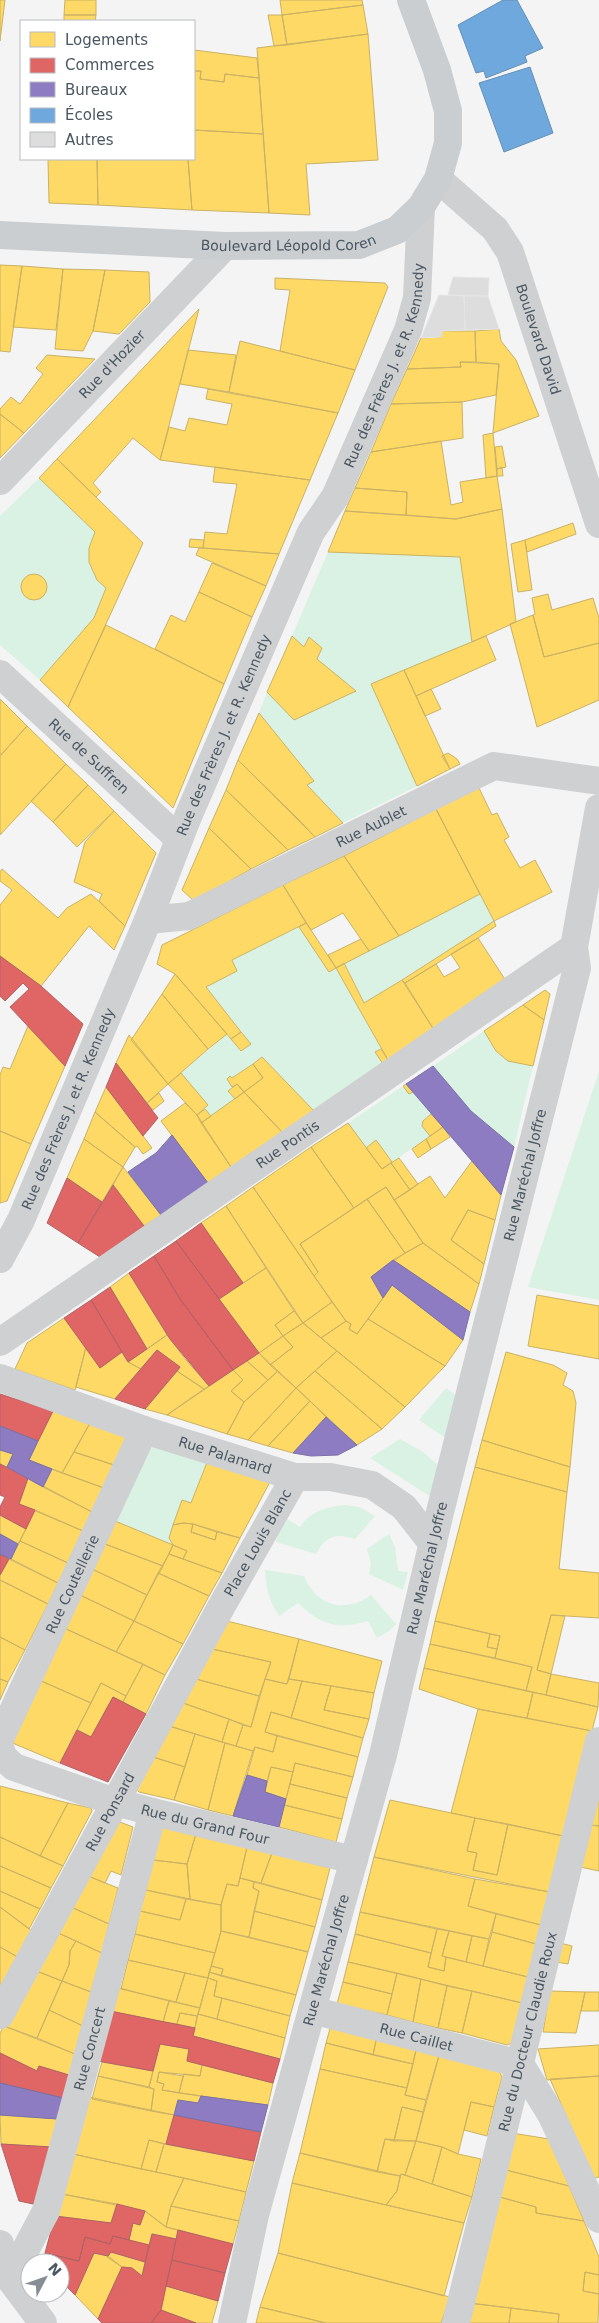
<svg xmlns="http://www.w3.org/2000/svg" width="599" height="2323" viewBox="0 0 599 2323" font-family="'DejaVu Sans',sans-serif">
<style>
.green{fill:#d9f2e3}
.homes{fill:#ffd966;stroke:#c9b264}
.shops{fill:#e06666;stroke:#b36164}
.offices{fill:#8e7cc3;stroke:#7a71a6}
.schools{fill:#6fa8dc;stroke:#648fb7}
.building{fill:#ddddde;stroke:#e5e6e7}
.lines{fill:none;stroke-linecap:round;stroke-linejoin:round}
.minor{stroke:#ced0d2;stroke-width:28}
.major{stroke:#caced1;stroke-width:28}
.labels{text-anchor:middle;dominant-baseline:central;stroke-width:5;stroke-linejoin:round;paint-order:stroke}
.street-label{font-size:14px;fill:#4a5661;stroke:#fff}
</style>
<rect width="100%" height="100%" fill="#f4f4f4"/>
<path class="green" d="M39,478l56,54c-9,24 -8,38 11,56l-12,30 -54,62 -40,-35v-129z
M328,552l132,5 12,85 -101,42 46,102 -74,37 -36,-38 6,-5 -54,-67 8,-21 89,-1 -39,-32 5,-11 -12,-11 -6,10 -12,-11z
M480,894l14,27 -130,82 -20,-40z
M299,927l30,44 7,-3 45,81 -6,3 8,12 -69,47 -52,-54 -30,21 -2,-2 -3,3 5,8 -4,4 7,8 -24,17 -6,-7 3,-4 -27,-32 46,-39 13,17 11,-7 -45,-57 31,-16 -5,-11z
M484,1031c16,26 18,29 49,35l-19,81 -43,-36 -38,-45z
M599,1071v229l-71,-13z
M403,1086l6,8 4,-2 18,22 -8,7 -1,5 8,10 -38,26 -16,-22 -10,8 -18,-25z
M446,1388l13,10 -12,41 -28,-19z
M400,1439l23,13 16,14 -8,31 -61,-39z
M154,1442l54,18 -17,43 -9,-3 -13,38 4,7 -58,-24z
M345,1505l15,2 15,9 -20,23c-19,-6 -29,-4 -39,15l-40,-12 2,-8 9,-15 13,8c11,-16 27,-20 45,-22z
M389,1534l6,13 3,24 10,1 -5,18 -34,-16 2,-11 -4,-14z
M265,1570l39,6c12,30 41,38 67,19l25,29 -7,7 -12,7 -9,-17c-29,9 -48,4 -70,-18l-19,13c-10,-15 -13,-28 -14,-46z"/>
<path class="homes" d="M0,0h5l-5,41z
M65,0h31v15h-32z
M280,0h82l1,5 -81,10z
M363,5l5,29 -81,11 -5,-30z
M64,15h32l-1,6h-31z
M268,15h14l5,30 -13,1z
M368,34l10,126 -72,4 4,51 -41,-2 -12,-165z
M194,50l63,8 2,20 -34,-4 -1,8 -24,-3 1,-8h-7z
M194,71h7l-1,8 24,3 1,-8 34,4 4,56 -69,-4z
M194,130l69,4 6,79 -77,-3 -4,-51h6z
M48,159h49l1,46 -49,-2z
M97,159h91l4,51 -94,-5z
M0,265l22,1 -12,86 -10,-1z
M22,266l41,3 -7,61 -43,-3z
M63,269l42,1 -12,61 -10,20 -28,-2z
M105,270l44,2 1,30 -31,32 -26,-3z
M275,278l110,5 3,4 -33,83 -75,-19 10,-61 -15,-1z
M199,309l-39,151 -27,-22 -40,45 8,9 -5,5 -39,-38z
M499,329l2,12 15,19 23,56 -46,17 6,-69 -23,-2 -1,-31z
M442,331h33l1,31h-16l1,5 -54,2 14,-31 20,-1z
M240,341l115,29 -17,43 -109,-21z
M188,350l48,5 -7,37 -49,-8z
M47,355l48,4 -71,74 -24,-19v-5l11,-12 9,7 23,-30 -7,-6z
M460,362l39,2 -3,31 -34,7 -71,2 16,-35 54,-2z
M208,389l130,24 -28,67 -150,-20 9,-33 16,4 4,-13 38,7 5,-21 -26,-5z
M462,402l1,36 -92,14 20,-48z
M0,414l24,19 -24,25z
M493,433l4,43 -11,2 -3,-43z
M441,441l10,64 12,-3 -3,-20 37,-6 5,33 -46,10 -50,-4 1,-23 -52,-4 16,-36z
M502,446l4,21 -9,2 -2,-22z
M57,459l86,84 -75,164 -28,-27 54,-62 12,-30 -9,-8 -8,-18v-14l6,-16 -56,-54z
M215,467l95,13 -31,74 -76,-6 2,-16 22,2 10,-50 -24,-2z
M502,467l1,9h-6v-7z
M355,488l52,4 -1,23 -61,-4z
M502,509l14,113 -44,20 -12,-85 -132,-5 17,-41 111,8z
M573,523l3,11 -49,18 -2,-12z
M190,539l14,1 -1,8 -14,-1z
M525,540l7,50 -14,2 -7,-48z
M199,548h4l76,6 -13,32 -70,-31z
M212,563l54,23 -14,31 -53,-25z
M21 587a13 13 0 1 1 26 0a13 13 0 1 1-26 0Z
M199,592l53,25 -28,67 -69,-35 16,-34 14,7z
M548,594l4,16 41,-12 6,20v25l-55,14 -11,-42 2,-1 -3,-16z
M533,615l11,42 55,-14v57l-62,27 -27,-103z
M106,625l118,59 -51,124 -105,-101z
M292,636l12,11 5,-10 13,11 -5,11 39,32 -62,29 -27,-28z
M486,636l10,24 -80,36 -12,-26z
M404,670l46,99 -33,17 -46,-102z
M431,689l10,20 -16,7 -9,-20z
M0,699l27,27 -27,30z
M259,713l55,68 -7,4 36,38 -28,14 -77,-77z
M27,726l39,38 -66,71v-79z
M448,753l9,6 3,5 -10,5 -8,-13z
M238,760l60,59 17,18 -27,13 -62,-60z
M66,764l22,21 -35,37 -22,-21z
M88,785l26,26 -37,36 -24,-25z
M479,788l13,27 5,-2 12,24 -5,3 16,28 15,-8 17,32 -58,29 -58,-112z
M226,790l62,60 -37,19 -42,-41z
M436,809l44,85 -81,42 -55,-80z
M114,811l42,42 -31,73 -26,-25 3,-7 -28,-12 11,-40z
M209,828l42,41 -57,32 -12,-11z
M344,856l55,80 -30,15 -26,-38 -32,17 -28,-45z
M2,869l56,49 9,-10 24,-14 34,32 -11,24 -25,-24 -48,60 -41,-30v-51l12,-15 -12,-9v-9z
M283,885l23,38 -74,37 5,11 -31,16 35,45 -10,7 -56,-65 -18,-10 5,-19z
M494,921l2,5 -18,12 -73,45 -3,-3z
M306,923l5,7 25,38 -7,4 -30,-45z
M478,938l28,43 -72,49 -29,-47 31,-19 8,13 16,-9 -9,-14z
M361,939l8,12 -33,17 -8,-13z
M344,963l20,40 38,-23 32,50 -46,30 -52,-92z
M175,974l52,60 -19,15 -46,-55z
M545,990l5,4 -6,26 -21,-15z
M162,994l46,55 -40,35 -37,-44z
M523,1005l21,15 -11,46 -25,-5 -12,-10 -12,-20z
M28,1026l37,40 -34,78 -31,-13v-56l3,-8 7,2z
M241,1032l10,12 -10,7 -10,-12z
M129,1035l39,49 -21,19 -31,-40z
M381,1049l7,11 -5,4 -8,-12z
M262,1057l52,54 -32,21 -38,-40 19,-14 -10,-14z
M253,1064l10,14 -19,14 -7,-8 -5,3 -5,-8 3,-3 2,2z
M181,1073l27,32 -11,10 -29,-31z
M237,1084l7,8 -9,7 -7,-8z
M406,1084l7,8 -4,2 -6,-8z
M106,1087l46,61 -9,6 -6,-8 -2,1 -40,-35z
M244,1092l38,40 -51,35 -30,-44z
M159,1093l5,8 -11,9 -6,-7z
M185,1103l12,12 34,52 -23,16 -47,-62z
M205,1109l6,7 -10,7 -4,-8z
M95,1112l40,35 -12,20 -39,-28z
M431,1114l12,13 -13,9 -8,-10 1,-5z
M348,1123l34,46 9,-6 19,27 -16,10 -8,-13 -32,21 -43,-61z
M443,1127l7,10 -19,12 -5,-10z
M0,1131l31,13 -24,57 -7,2z
M84,1139l39,28 -21,35 -35,-24z
M426,1139l5,10 -13,9 -6,-9z
M376,1140l16,22 -10,7 -16,-21z
M311,1147l43,61 -54,36 18,28 -4,4 -61,-89z
M399,1158l19,26 -8,6 -19,-27z
M472,1161l29,34 -6,25 -27,-10 -17,30 33,24 -5,20 -56,-41 -29,-43 36,-24 15,22z
M123,1167l38,48 -17,11 -31,-41z
M253,1187l79,115 -29,21 -77,-117z
M386,1187l37,56 -18,10 -38,-54z
M367,1199l38,54 -34,24 12,21 -26,36 -8,-5 2,-5 -5,-3 -32,-45 4,-4 -18,-28z
M226,1206l40,62 -23,15 -42,-60z
M468,1210l27,10 -11,44 -33,-24z
M423,1243l56,41 -9,28 -77,-52z
M266,1268l28,43 -19,14 8,11 -24,17 -40,-54z
M129,1273l38,62 -20,14 -37,-62z
M392,1285l71,55 -18,26 -77,-47z
M537,1295l62,11v53l-71,-13z
M332,1302l14,19 -25,17 -18,-15z
M294,1311l9,12 -20,13 -8,-11z
M64,1318l22,29 -11,43 -60,-21 12,-26z
M368,1319l77,47 -40,41 -84,-69 25,-17 5,3 -2,5 8,5z
M303,1323l34,28 -41,37 -26,-23 23,-18 -10,-11z
M167,1335l19,25 23,26 -5,3 -27,-18 3,-4 -23,-17 -16,19 -13,-7z
M283,1336l10,11 -23,18 -11,-12z
M86,1347l14,21 22,-16 6,10 13,7 -26,30 -39,-12z
M337,1351l68,56 -23,22 -67,-58z
M506,1352l47,13 14,8 -4,12 10,6 3,12 -6,64 -88,-27z
M259,1353l19,18 -10,9 -21,-19z
M247,1361l21,19 -24,22 -13,-11 12,-11 -10,-10z
M233,1370l10,10 -12,11 13,11 -17,32 -60,-19z
M177,1371l27,18 -37,26 -22,-6z
M278,1371l18,17 -48,52 -21,-6 17,-32z
M315,1371l67,58 -25,16 -61,-57z
M296,1388l14,13 -42,45 -20,-6z
M310,1401l16,16 -33,36 -25,-7z
M53,1411l37,12 -28,50 -33,-13z
M90,1423l38,14 -14,28 -40,-13z
M482,1440l88,27 -3,25 -92,-25z
M0,1450l13,4 -6,13 -7,-3z
M74,1452l40,13 -10,23 -42,-15z
M208,1460l62,22 -30,56 -47,-14 -10,-1 -10,2 9,-25 9,3z
M475,1467l92,25 -8,77 40,4v45l-48,-3 -14,55 14,4 -5,21 -20,-4 6,-24 -37,-9 5,-22 -65,-15z
M52,1469l52,19 -12,24 -49,-25z
M28,1478l64,34 -9,19 -64,-27z
M35,1510l48,21 -15,32 -48,-22z
M0,1515l26,14 -8,15 -18,-10z
M115,1521l58,24 -10,21 -58,-22z
M183,1523l10,1 -2,8 24,8 2,-8 23,6 -18,35 -39,-14 4,-8 -14,-6 -4,-7 4,-13z
M193,1524l24,8 -2,8 -24,-8z
M20,1541l48,22 -10,20 -47,-24z
M105,1544l58,22 -16,29 -55,-26z
M173,1545l14,6 -4,8 -14,-5z
M169,1554l53,19 -13,23 -51,-23z
M9,1559l49,24 -10,21 -48,-24v-5z
M92,1569l55,26 -13,26 -54,-26z
M158,1573l51,23 -26,48 -49,-23z
M0,1580l48,24 -23,46 -25,-13z
M80,1595l54,26 -18,31 -52,-24z
M551,1615l14,1 -14,58 -14,-4z
M134,1621l49,23 -18,31 -49,-23z
M227,1621l72,18 -12,45 -22,-5 6,-17 -59,-13z
M435,1621l55,13 -3,13 10,2 -2,9 -65,-14z
M64,1628l79,36 -17,32 -25,-13 -10,20 -52,-23z
M490,1634l10,2 -3,13 -10,-2z
M0,1637l25,13 -17,32 -8,-3z
M299,1639l83,22 -8,32 -85,-14z
M430,1644l102,23 -6,24 -102,-23z
M212,1649l59,13 -12,34 -63,-17z
M143,1664l22,11 -19,39 -23,-12z
M424,1668l109,24 -6,26 -49,-9 -59,-20z
M551,1674l48,9 -1,24 -52,-12z
M0,1679l8,3 -8,18z
M196,1679l63,17 -8,31 -68,-24z
M265,1679l22,5 2,-5 13,2 -11,37 -20,-6 -6,20 12,4 -4,16 -18,-5 -2,4 -17,-5 7,-21 8,2z
M39,1680l52,23 -31,60 -50,-21z
M302,1681l29,5 -7,24 45,9 -6,19 -72,-20z
M101,1683l25,13 -3,6 -10,-5 -22,40 -14,-7z
M331,1686l43,7 -5,26 -45,-9z
M533,1692l65,15 -6,24 -65,-13z
M183,1703l46,16 -7,23 -53,-16z
M478,1709l114,22 -29,105 -112,-23z
M271,1712l92,26 -5,19 -93,-25z
M229,1719l14,6 -7,21 -14,-4z
M169,1726l26,8 -10,33 -32,-10z
M195,1734l30,9 -17,67 -34,-10z
M277,1736l81,21 -5,20 -58,-14 -2,9 -22,-5 -4,14 -20,-6 8,-28 18,5z
M225,1743l28,8 -20,65 -25,-6z
M153,1757l32,10 -11,33 -35,-8 -3,-3z
M295,1763l58,14 -6,21 -57,-14z
M271,1767l22,5 -7,27 -21,-7z
M290,1784l57,14 -5,21 -58,-14z
M0,1786l68,17 -28,53 -40,-19z
M599,1792v34l-8,-1z
M390,1800l85,18 -8,33 10,2 -4,17 24,5 11,-51 55,12 -13,56 -176,-35z
M68,1803l23,5 1,3 -29,55 -23,-10z
M284,1805l58,14 -6,23 -57,-15z
M475,1818l33,6 -11,51 -24,-5 4,-17 -10,-2z
M117,1821l16,6 -12,48 -10,-4 -6,12 -17,-7z
M591,1825l8,1v45l-19,-4z
M162,1826l34,8 -9,30 -34,-4z
M196,1834l51,13 -9,39 -11,-2 -6,21 -31,-6 -3,-35z
M0,1837l63,29 -12,22 -51,-22z
M247,1847l25,6 -11,30 -21,-5z
M272,1853l58,15 -8,32 -61,-17z
M374,1857l101,22 -7,27 28,8 -7,25 -129,-27z
M153,1860l34,4 3,35 -44,-9z
M0,1866l51,22 -11,21 -40,-18z
M88,1876l30,12 -9,36 -38,-17z
M240,1878l14,4 -1,6 6,3 -10,46 -28,-6v-26l6,-21 11,2z
M475,1879l75,13 -9,33 -73,-19z
M254,1882l68,18 -7,27 -61,-16 5,-20 -6,-3z
M146,1890l40,9 -6,21 -40,-9z
M0,1891l40,18 -11,20 -29,-22z
M186,1899l35,6v26l-6,22 -80,-19 5,-23 40,9z
M0,1907l35,26 -14,26 -21,-12z
M71,1907l38,17 -7,29 -46,-21z
M254,1911l61,16 -7,25 -59,-15z
M360,1912l77,17 -6,24 -76,-19z
M496,1914l45,11 -5,19 -44,-12z
M437,1929l12,2 -7,25 4,1 -2,14 -16,-4z
M221,1931l87,21 -12,43 -75,-19 2,-7 -12,-3z
M449,1931l23,5 -6,26 -24,-6z
M56,1932l20,9 -6,10 -1,14 -7,16 -28,-11z
M492,1932l44,12 -8,33 -45,-11z
M135,1934l80,19 -7,25 -80,-18z
M355,1934l76,19 -3,14 16,4 2,-14 82,20 -6,26 -174,-41z
M472,1936l17,3 -6,27 -17,-4z
M76,1941l26,12 -11,39 -29,-11 7,-16 1,-14z
M560,1943l12,3 -4,18 -12,-2z
M0,1947l23,13 -23,39z
M128,1960l57,13 -9,29 -55,-13z
M348,1962l49,11 -5,21 -49,-12z
M211,1966l12,3 -2,7 -12,-4z
M34,1970l28,11 -25,57 -33,-12z
M209,1972l87,23 -6,21 -76,-20 3,-15 -9,-3z
M185,1973l23,5 -8,30 -24,-6z
M397,1973l24,6 -8,43 -26,-7z
M208,1978l9,3 -3,15 8,2 -5,21 -19,-5z
M421,1979l26,7 -9,42 -25,-6z
M62,1981l29,11 -8,34 -34,-16z
M343,1982l49,12 -5,21 -50,-11z
M447,1986l25,5 -10,42 -24,-5z
M116,1987l53,14 -6,21 -53,-11z
M472,1991l50,12 -10,40 -5,2 -45,-12z
M550,1991l35,1 -9,41 -33,-1z
M585,1992h14v19h-18z
M222,1998l68,18 -5,22 -68,-19z
M169,2001l31,7 -3,8 -17,-3 -3,11 -14,-2z
M49,2010l34,16 -8,28 -38,-16z
M180,2013l17,3 -2,12 -18,-4z
M198,2014l87,24 -5,21 -87,-23z
M331,2025l46,11 -4,19 -47,-12z
M4,2026l71,28 -6,21 -30,-9 -2,5 -37,-18v-20z
M377,2036l40,10 -4,18 -40,-9z
M326,2043l87,21 -6,24 -87,-19z
M160,2044l29,5 -2,12 15,4 -2,11 -41,-4 -2,10 7,2 -2,6 39,6 -3,7 -20,-3 -4,15 -23,-4 3,-22 -5,-2z
M599,2045v31l-52,4 -9,-31z
M417,2046l23,6 -14,48 -21,-5z
M440,2052l56,13 6,12 -8,30 -23,-5 -13,52 -16,-7 -26,-6z
M102,2062l51,9 -4,16 -51,-11z
M202,2065l71,18 -5,22 -89,-12 5,-19 16,2z
M320,2069l87,19 -2,7 21,5 -3,12 -21,-5 -8,34 -9,-2 -8,33 -77,-19z
M159,2072l24,4 -4,17 -17,-3 2,-6 -7,-2z
M98,2076l56,13 -3,22 -59,-12z
M599,2076v101l-5,1 -44,-99z
M89,2097l85,18 -8,29 -17,-4 -8,29 -68,-15z
M471,2102l23,5 -7,29 -23,-6z
M402,2107l21,5 -7,29h-22z
M0,2115l58,4 -6,28 -51,-3z
M512,2133l37,6 20,47 -67,-17z
M385,2139l31,2 -11,34 -4,-1 -1,2 -23,-4z
M149,2140l15,4 -8,28 -15,-3z
M416,2141l26,6 -10,37 -27,-9z
M164,2144l90,17 -8,31 -90,-20z
M442,2147l16,7 23,5 -9,38 -40,-13z
M300,2153l100,23 -3,15 -11,14 -94,-22z
M73,2154l111,24 -13,28 -5,21 -21,-16 -83,-17z
M502,2169l67,17 15,35 -48,-8v-6l-40,-11z
M401,2174l71,23 -8,26 -78,-18 11,-14z
M184,2178l62,14 -7,29 -68,-15z
M292,2183l172,40 -20,73 -166,-43z
M62,2194l55,10 -6,19 -56,-7z
M496,2196l40,11v6l48,8 15,36v18l-14,-3 -2,19 16,3 -1,29h-40l1,-9 -90,-11z
M171,2206l68,15 -6,23 -67,-17z
M145,2211l21,16 12,3 -2,9 -24,-5 -3,11 -20,-5 4,-17 7,2z
M111,2252l34,10 -3,14 -10,-8 -10,-1 -15,-10z
M94,2253l14,3 14,11 -24,52 -23,-24z
M278,2253l172,44 -9,26h-115l-66,-16z
M585,2272l14,3v19l-16,-3z
M166,2286l52,15 -6,22h-16l-35,-13z
M469,2303l42,5 -2,15h-45z
M260,2307l66,16h-70z
M511,2308l48,6 -1,9h-49z"/>
<path class="shops" d="M0,956l41,30 42,38 -18,42 -55,-59 19,-18 -6,-6 -18,18 -5,-5z
M116,1063l42,55 -15,18 -37,-49z
M67,1178l35,24 -24,41 -31,-20z
M113,1185l31,41 -44,31 -22,-14z
M201,1223l42,60 -24,16 -43,-58z
M176,1241l83,112 -26,17 -53,-71 -26,-43z
M154,1256l26,43 53,71 -24,16 -39,-47 -41,-66z
M110,1287l37,62 -19,13 -37,-62z
M91,1300l31,52 -22,16 -36,-50z
M157,1350l23,17 -3,4 -32,38 -30,-10z
M0,1394l53,17 -15,30 -38,-15z
M0,1464l28,14 -9,26 16,6 -9,19 -26,-14v-8l5,-10 -5,-2z
M0,1554l9,5 -9,16z
M113,1697l33,17 -38,68 -48,-19 17,-33 14,7z
M110,2011l85,17 -2,8 87,23 -7,24 -86,-22 2,-12 -29,-5 -7,27 -55,-10z
M0,2053l37,18 2,-5 30,9 -6,23 -63,-15z
M174,2115l87,17 -7,29 -88,-17z
M1,2144l51,3 -14,58 -19,-4z
M117,2204l28,7 -5,14 -7,-2 -4,17 -16,-4 -3,8 -25,-7 -6,24 -34,-8 10,-37 56,7z
M178,2230l55,14 -8,29 -53,-13z
M152,2234l24,5 -15,71 -10,13h-49l-4,-4 24,-52 10,1 10,8z
M113,2236l36,9 -4,17 -34,-10 -3,4 -14,-3 -19,42 -15,-15v-17h-13l-2,-10 34,8 6,-24 25,7z
M172,2260l53,13 -7,28 -52,-15z
M161,2310l35,13h-45z"/>
<path class="offices" d="M433,1066l38,45 43,36 -13,48 -95,-111z
M172,1135l36,48 -47,32 -33,-43 28,-19z
M393,1260l77,52 -7,28 -71,-55 -9,13 -12,-21z
M326,1417l31,28 -19,10 -27,1 -18,-3z
M0,1426l38,15 -9,19 23,9 -9,18 -36,-20 6,-13 -13,-4z
M0,1534l18,10 -7,15 -11,-5z
M247,1775l20,6 -2,11 21,7 -7,28 -46,-11z
M0,2083l63,15 -5,21 -58,-4z
M201,2096l67,9 -7,27 -87,-17 4,-15 20,3z"/>
<path class="schools" d="M503,0h14l26,48 -18,8 2,6 -41,16 -2,-7 -8,2 -18,-48z
M530,67l23,66 -49,19 -25,-69z"/>
<path class="building" d="M453,277l36,1 -1,18 -40,-1z
M439,295l25,1 1,34 -23,1 -1,6 -20,1z
M464,296h24l11,33 -34,1z"/>
<g class="lines">
<g class="minor">
<path id="s1" d="M438,179l57,50 15,23 89,272"/>
<path id="s2" d="M0,481l225,-235"/>
<path id="s3" d="M0,674l179,165"/>
<path id="s4" d="M148,920l41,-4 305,-150 105,15"/>
<path id="s5" d="M0,1259l21,-39 127,-300 39,-101 124,-287 24,-35 73,-167 9,-32 4,-91"/>
<path id="s6" d="M0,1342l574,-395"/>
<path id="s7" d="M0,1378l144,52 151,47h35l42,8 32,22 29,37"/>
<path id="s8" d="M0,1739l144,-309"/>
<path id="s9" d="M0,1748l4,10 10,9 101,35 38,10 201,48"/>
<path id="s10" d="M312,2010l208,54"/>
<path id="s11" d="M0,2015l220,-406 75,-132"/>
<path d="M520,2064l31,50 48,105"/>
<path d="M0,2244l10,35 33,44"/>
<path id="s12" d="M10,2279l36,-68 107,-399"/>
<path id="s13" d="M232,2323l23,-108 128,-460 57,-243 137,-544 -3,-21 25,-139"/>
<path id="s14" d="M456,2323l143,-582"/>
</g>
<path class="major" id="s15" d="M0,235l225,11 134,-1 38,-15 24,-23 17,-28 10,-36v-32l-11,-41 -26,-70"/>
</g>
<g class="labels">
<g class="street-label">
<text stroke="none"><textPath href="#s15" startOffset="289">Boulevard Léopold Coren</textPath></text>
<text stroke="none"><textPath href="#s1" startOffset="195">Boulevard David</textPath></text>
<text stroke="none"><textPath href="#s2" startOffset="162">Rue d'Hozier</textPath></text>
<text stroke="none"><textPath href="#s5" startOffset="975">Rue des Frères J. et R. Kennedy</textPath></text>
<text stroke="none"><textPath href="#s5" startOffset="570">Rue des Frères J. et R. Kennedy</textPath></text>
<text stroke="none"><textPath href="#s3" startOffset="121">Rue de Suffren</textPath></text>
<text stroke="none"><textPath href="#s4" startOffset="244">Rue Aublet</textPath></text>
<text stroke="none"><textPath href="#s5" startOffset="165">Rue des Frères J. et R. Kennedy</textPath></text>
<text stroke="none"><textPath href="#s6" startOffset="349">Rue Pontis</textPath></text>
<text stroke="none"><textPath href="#s13" startOffset="1185">Rue Maréchal Joffre</textPath></text>
<text stroke="none"><textPath href="#s7" startOffset="238">Rue Palamard</textPath></text>
<text stroke="none"><textPath href="#s11" startOffset="538">Place Louis Blanc</textPath></text>
<text stroke="none"><textPath href="#s13" startOffset="780">Rue Maréchal Joffre</textPath></text>
<text stroke="none"><textPath href="#s8" startOffset="171">Rue Coutellerie</textPath></text>
<text stroke="none"><textPath href="#s11" startOffset="231">Rue Ponsard</textPath></text>
<text stroke="none"><textPath href="#s9" startOffset="224">Rue du Grand Four</textPath></text>
<text stroke="none"><textPath href="#s13" startOffset="375">Rue Maréchal Joffre</textPath></text>
<text stroke="none"><textPath href="#s14" startOffset="300">Rue du Docteur Claudie Roux</textPath></text>
<text stroke="none"><textPath href="#s10" startOffset="108">Rue Caillet</textPath></text>
<text stroke="none"><textPath href="#s12" startOffset="245">Rue Concert</textPath></text>
</g>
</g>
<rect x="20" y="20" width="175" height="140" fill="#ffffff" stroke="#b7bbc0"/>
<rect x="30" y="32" width="25" height="15" fill="#ffd966" stroke="#b7bbc0"/>
<text x="65" y="45" font-size="15" fill="#4a5661">Logements</text>
<rect x="30" y="58" width="25" height="15" fill="#e06666" stroke="#b7bbc0"/>
<text x="65" y="70" font-size="15" fill="#4a5661">Commerces</text>
<rect x="30" y="82" width="25" height="15" fill="#8e7cc3" stroke="#b7bbc0"/>
<text x="65" y="95" font-size="15" fill="#4a5661">Bureaux</text>
<rect x="30" y="108" width="25" height="15" fill="#6fa8dc" stroke="#b7bbc0"/>
<text x="65" y="120" font-size="15" fill="#4a5661">Écoles</text>
<rect x="30" y="132" width="25" height="15" fill="#ddddde" stroke="#b7bbc0"/>
<text x="65" y="145" font-size="15" fill="#4a5661">Autres</text>
<g transform="translate(45 2278) rotate(49)"><circle r="24" fill="#ffffff" stroke="#b7bbc0"/>
<path d="M0-4L9 19L0 12L-9 19Z" fill="#868d94"/>
<text y="-8" font-size="14" font-weight="bold" text-anchor="middle" fill="#4a5661">N</text>
</g>
</svg>
